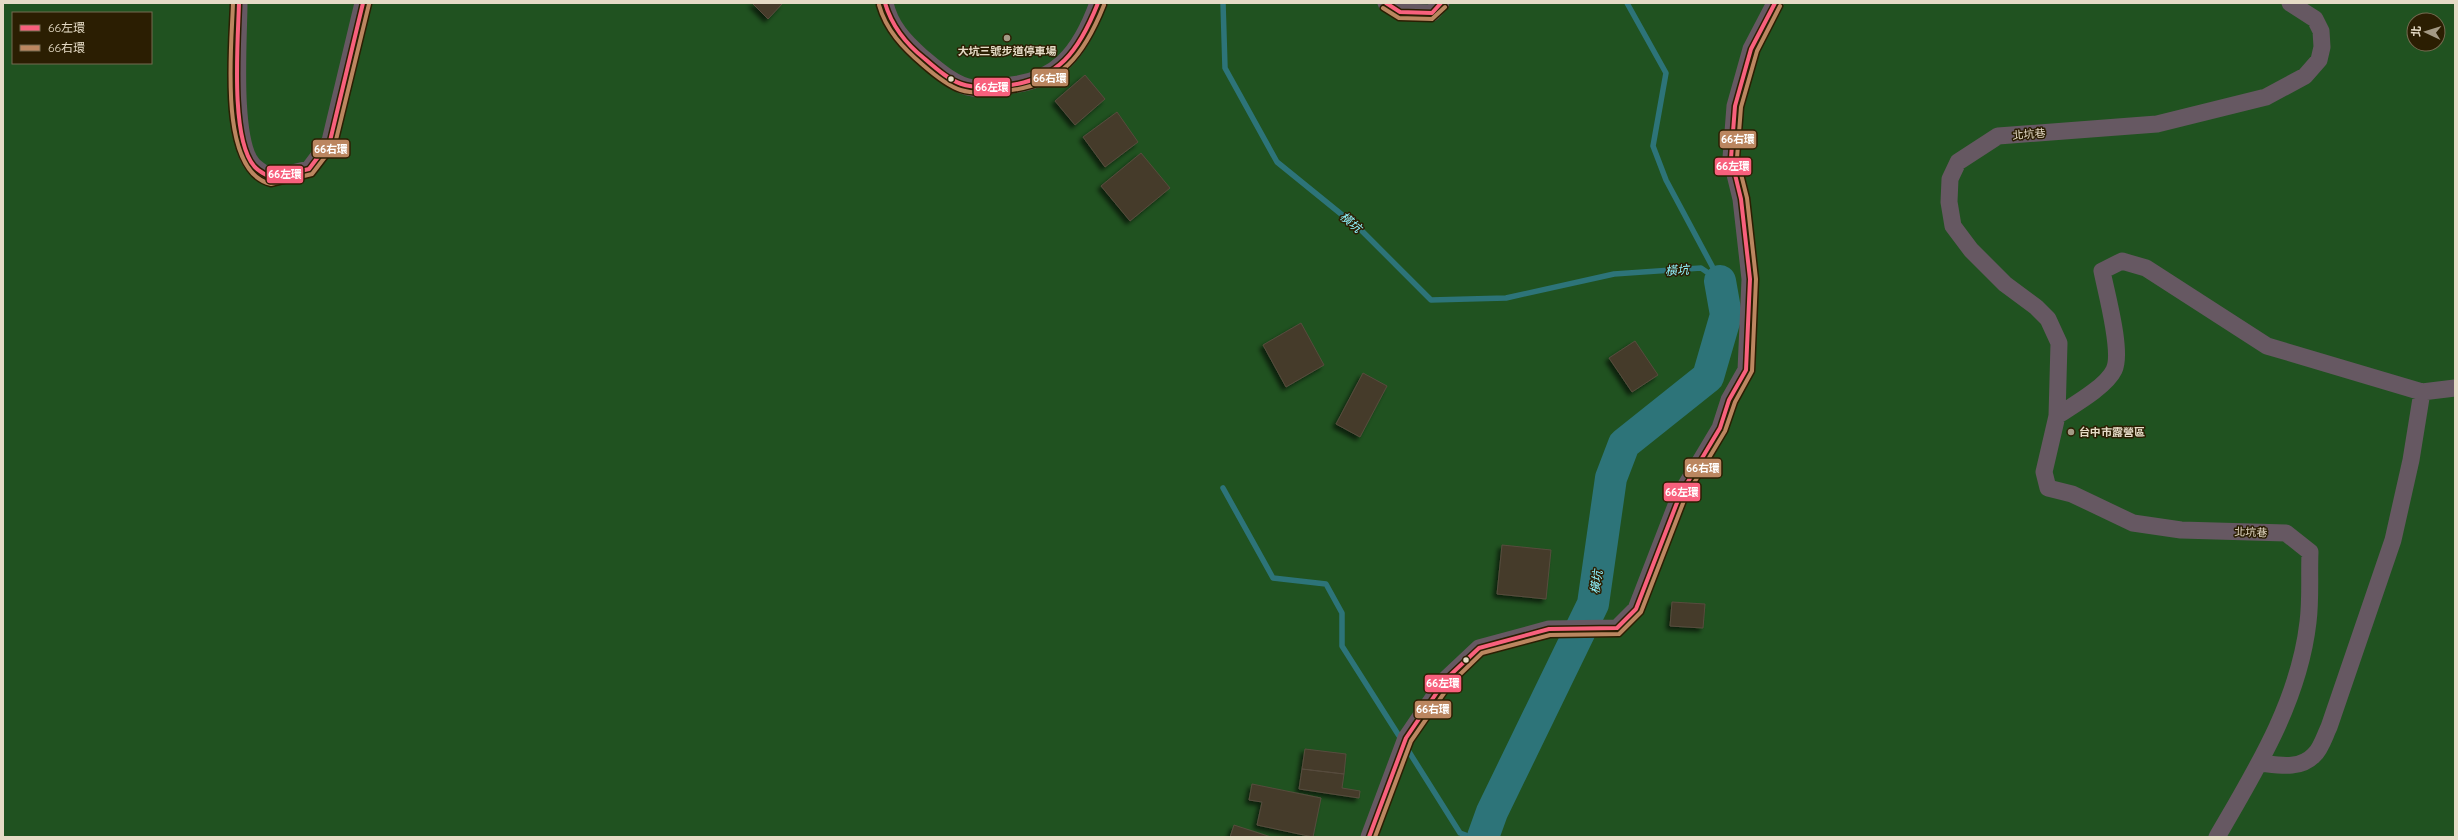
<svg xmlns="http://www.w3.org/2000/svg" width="2458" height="840" viewBox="0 0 2458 840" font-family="Quicksand,'Noto Sans TC',sans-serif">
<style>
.green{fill:#205220;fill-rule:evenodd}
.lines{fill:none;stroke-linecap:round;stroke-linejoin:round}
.stream{stroke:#2d7479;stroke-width:5.5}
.river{stroke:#2d7479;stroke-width:32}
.building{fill:#443a2a;stroke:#574c3d;filter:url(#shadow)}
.minor{stroke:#665862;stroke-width:17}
.bus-1-casing{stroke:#2b1e02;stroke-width:7}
.bus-2-casing{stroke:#2b1e02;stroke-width:7}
.bus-1{stroke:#f8607d;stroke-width:4}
.bus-2{stroke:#bb8660;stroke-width:4}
.poi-dot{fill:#a49a85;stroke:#2b1e02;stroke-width:1.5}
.bus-dot{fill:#e5dbc6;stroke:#2b1e02;stroke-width:1.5}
.labels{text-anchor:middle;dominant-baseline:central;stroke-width:3;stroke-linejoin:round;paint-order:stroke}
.poi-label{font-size:11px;font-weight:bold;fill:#e5dbc6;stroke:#2b1e02}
.street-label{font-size:11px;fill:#e5dbc6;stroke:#2b1e02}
.water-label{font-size:12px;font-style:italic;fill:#90f3fe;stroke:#2b1e02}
.line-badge{stroke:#2b1e02;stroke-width:1.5}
.badge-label{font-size:11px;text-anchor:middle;font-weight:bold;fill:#fff}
</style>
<defs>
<filter id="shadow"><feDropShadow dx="-3.5" dy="3.5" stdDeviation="2" flood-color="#0009"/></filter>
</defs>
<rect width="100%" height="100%" fill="#2b220d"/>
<path class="green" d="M3,3h2452v834h-2452zM13,13h138v50h-138zM2414,20h24v24h-24z"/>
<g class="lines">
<path class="stream" d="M1223,3l2,65 52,94 85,69 69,69 75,-2 108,-24 87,-6 19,13
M1627,3l39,70 -13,73 13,34 53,99
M1223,488l50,90 53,6 16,29v33l59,93
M1406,747l54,86 11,4"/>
<path class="river" d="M1483,837l9,-25 101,-208 18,-126 13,-34 84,-67 18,-62 -6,-34"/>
</g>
<path class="building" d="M752,3h31l-15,16z
M1085,75l20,24 -30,26 -20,-24z
M1117,112l21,30 -33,25 -22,-30z
M1141,153l29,35 -40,33 -29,-35z
M1301,323l23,42 -38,22 -23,-42z
M1635,341l23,34 -26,17 -23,-34z
M1363,373l24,13 -27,51 -24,-13z
M1502,545l49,5 -5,49 -49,-5z
M1672,602l33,2 -2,24 -33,-2z
M1305,749l41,5 -2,20 -42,-5z
M1302,769l42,5 -2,14 18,3 -1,7 -60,-9z
M1252,784l69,14 -8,39 -56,-12 5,-23 -13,-2z
M1234,825l37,12h-41z"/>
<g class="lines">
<path class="minor" d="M239,3c0,34 -8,138 14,162 5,5 12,9 18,13l38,-9 21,-28 33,-138
M885,3c5,23 19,38 37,54 13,11 33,29 51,31 8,1 18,-1 27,-2 56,-2 80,-33 98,-83
M1386,3l14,9 32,1 9,-10
M2057,416c15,-10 49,-29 57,-46 9,-18 -8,-78 -12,-99l20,-10 24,7 121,78 155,46 33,-4
M2260,763c18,2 40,7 54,-8 7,-6 11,-20 15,-28l64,-187 18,-80 11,-68
M1369,837l37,-99 40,-59 33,-31 70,-19 68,-1 19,-19 44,-114 40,-67 9,-28 17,-30 4,-91 -9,-80 -10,-41 4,-52 16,-57 24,-46
M2217,837c39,-67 82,-136 91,-215 3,-23 1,-47 2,-70l-24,-19 -105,-3 -48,-7 -61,-29 -24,-6 -4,-16 13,-56 2,-73 -11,-24 -12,-12 -31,-23 -34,-34 -18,-24 -4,-24 1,-23 8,-17 40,-26 159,-12 109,-27 39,-21 14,-16 3,-13 -1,-16 -6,-12 -25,-16"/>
<defs>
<path id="bus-1" d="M239,3c-1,37 -9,135 15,163 4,5 11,8 17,12l38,-9 21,-28 33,-138
M885,3c7,24 21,41 40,56 30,26 39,31 79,27 55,-6 75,-35 94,-83
M1386,3l14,9 32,1 9,-10
M1369,837l37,-99 40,-59 33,-31 70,-19 68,-1 19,-19 44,-114 40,-67 9,-28 17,-30 4,-91 -9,-80 -10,-41 4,-52 16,-57 24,-46"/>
<path id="bus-2" d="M233,3c-1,41 -16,169 38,181l41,-10 23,-30 34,-140
M879,5c7,25 24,43 44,60 31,27 42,31 82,26 57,-6 79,-36 99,-86
M1383,8l16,10 33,1 13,-12
M1375,837l36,-96 40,-58 31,-30 68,-18 69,-1 22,-22 44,-114 40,-67 10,-29 17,-31 4,-92 -9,-81 -10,-40 4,-51 16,-56 23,-45"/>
</defs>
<use href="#bus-1" class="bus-1-casing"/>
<use href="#bus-2" class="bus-2-casing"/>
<use href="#bus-1" class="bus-1"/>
<use href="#bus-2" class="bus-2"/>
</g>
<g class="poi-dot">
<circle cx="1007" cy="38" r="4"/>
<circle cx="2071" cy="432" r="4"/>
</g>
<g class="bus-dot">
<circle cx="951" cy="79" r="3.5"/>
<circle cx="1466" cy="660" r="3.5"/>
</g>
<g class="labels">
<g class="poi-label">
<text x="1007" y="51">大坑三號步道停車場</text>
<text x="2079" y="432" text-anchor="start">台中市露營區</text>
</g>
<g class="street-label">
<text transform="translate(2029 134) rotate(-4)">北坑巷</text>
<text transform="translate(2251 532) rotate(2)">北坑巷</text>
</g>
<g class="water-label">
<text transform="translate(1351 222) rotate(40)">橫坑</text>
<text transform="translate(1677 270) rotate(-4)">橫坑</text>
<text transform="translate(1596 582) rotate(-82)">橫坑</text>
</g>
</g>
<g class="line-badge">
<rect x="1031" y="68" width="38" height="19" rx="4" fill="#bb8660"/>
<rect x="973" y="77" width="38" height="20" rx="4" fill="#f8607d"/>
<rect x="1719" y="130" width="38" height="19" rx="4" fill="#bb8660"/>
<rect x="312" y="139" width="38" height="19" rx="4" fill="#bb8660"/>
<rect x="1714" y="157" width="38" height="19" rx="4" fill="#f8607d"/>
<rect x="266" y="165" width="38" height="19" rx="4" fill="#f8607d"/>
<rect x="1684" y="458" width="38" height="20" rx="4" fill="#bb8660"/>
<rect x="1663" y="482" width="38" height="20" rx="4" fill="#f8607d"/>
<rect x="1424" y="674" width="38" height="19" rx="4" fill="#f8607d"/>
<rect x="1414" y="700" width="38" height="19" rx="4" fill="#bb8660"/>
</g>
<g class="badge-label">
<text x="1050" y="82">66右環</text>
<text x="992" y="91">66左環</text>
<text x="1738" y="143">66右環</text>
<text x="331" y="153">66右環</text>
<text x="1733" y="170">66左環</text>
<text x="285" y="178">66左環</text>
<text x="1703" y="472">66右環</text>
<text x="1682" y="496">66左環</text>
<text x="1443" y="687">66左環</text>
<text x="1433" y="713">66右環</text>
</g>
<rect width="2458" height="840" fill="none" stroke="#e5dbc6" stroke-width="8"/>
<rect x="12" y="12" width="140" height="52" fill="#2b1e02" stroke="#756a50"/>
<rect x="20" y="25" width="20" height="6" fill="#f8607d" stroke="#756a50"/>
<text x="48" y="32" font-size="12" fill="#e5dbc6">66左環</text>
<rect x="20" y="45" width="20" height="6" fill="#bb8660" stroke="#756a50"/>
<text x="48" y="52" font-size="12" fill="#e5dbc6">66右環</text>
<g transform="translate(2426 32) rotate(274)"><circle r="19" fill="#2b1e02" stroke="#756a50"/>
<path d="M0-3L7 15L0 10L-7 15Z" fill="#a49a85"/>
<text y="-6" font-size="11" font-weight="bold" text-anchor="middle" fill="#e5dbc6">北</text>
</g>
</svg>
